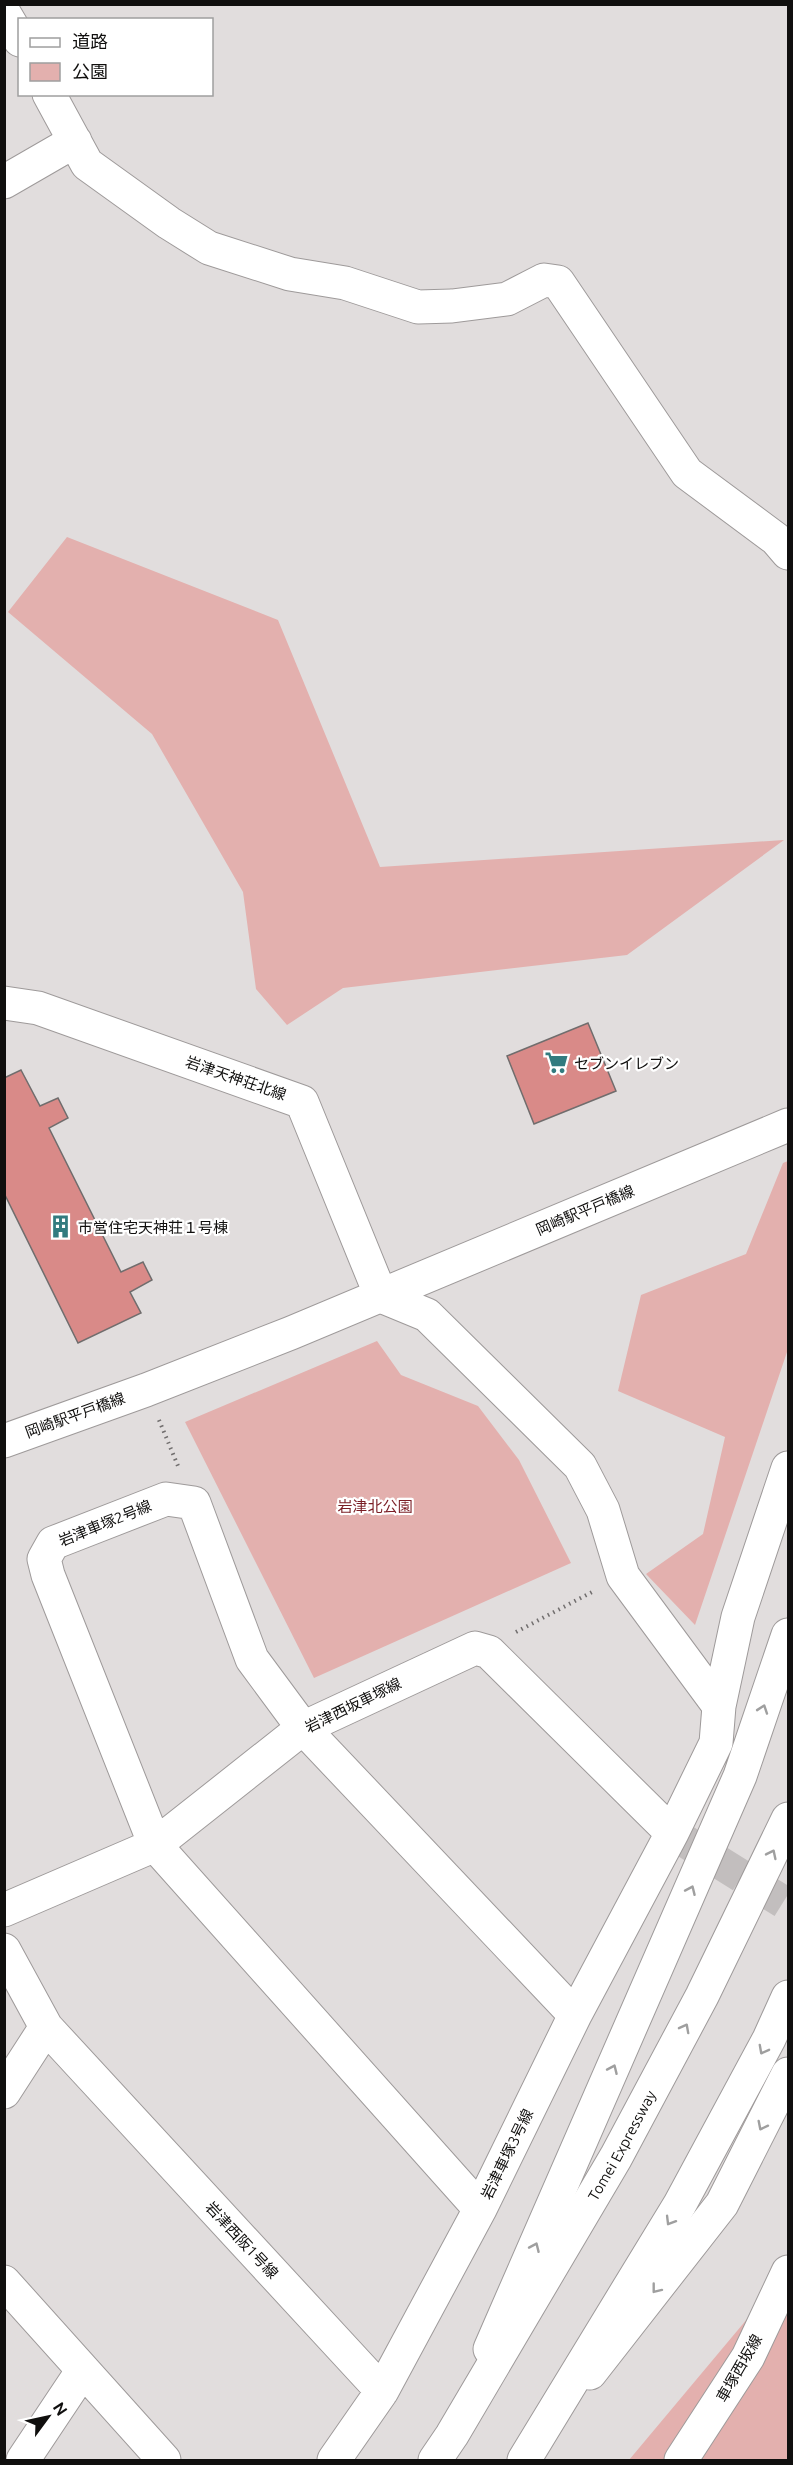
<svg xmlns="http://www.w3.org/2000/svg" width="793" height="2465" viewBox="0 0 793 2465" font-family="Ubuntu,'Noto Sans JP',sans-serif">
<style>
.green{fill:#e3b0ae}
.building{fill:#d98a88;stroke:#706d6d;stroke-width:1.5}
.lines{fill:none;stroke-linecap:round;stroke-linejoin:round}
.minor-tunnel{stroke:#c2bebe;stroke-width:33;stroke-dasharray:33 16;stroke-linecap:butt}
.minor-casing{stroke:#9e9a9a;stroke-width:35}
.highway-casing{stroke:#9e9a9a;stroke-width:35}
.path{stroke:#716e6e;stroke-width:4;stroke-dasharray:1.5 4.5;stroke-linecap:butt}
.minor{stroke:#fff;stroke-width:33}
.highway{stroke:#fff;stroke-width:33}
.oneway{stroke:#9f9f9f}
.labels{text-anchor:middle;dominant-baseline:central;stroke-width:4.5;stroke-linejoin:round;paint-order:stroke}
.poi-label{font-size:15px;fill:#100f0e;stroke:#fff;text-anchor:start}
.street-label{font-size:15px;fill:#100f0e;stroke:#fff}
.park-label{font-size:15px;fill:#7a1d24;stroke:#fff}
</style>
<rect width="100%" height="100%" fill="#e1dddd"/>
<path class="green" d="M67,537l211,83 102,247 404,-27 -157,115 -284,33 -56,37 -31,-36 -13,-97 -91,-158 -144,-122z
M788,1161v188l-93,276 -49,-51 57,-40 22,-97 -107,-46 23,-96 105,-41 37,-91z
M377,1341l24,34 77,31 41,54 52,103 -257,115 -129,-256z
M788,2270v190h-159z"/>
<path class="building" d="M588,1023l28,68 -82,33 -27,-68z
M21,1070l19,36 18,-8 10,20 -19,10 72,144 22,-10 9,18 -22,12 11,21 -63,30 -74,-150v-115z"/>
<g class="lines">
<path class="minor-tunnel" d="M672,1833l116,72"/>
<defs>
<path id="minor" d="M4,13l16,27
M49,94l38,70 82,59 40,25 81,26 55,9 73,24 34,-1 55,-7 37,-19 14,2 129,191 89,66 12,14
M4,182l71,-41
M4,1003l34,5 264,94 79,194
M381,1296l46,19 153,151 23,44 20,66 96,130 -3,37 -44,90 -97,182
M4,1441l142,-51 145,-57 497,-208
M719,1706l19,-89 50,-149
M4,1910l151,-65 148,-117 172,-80 14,4 183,181
M4,1950l42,77 336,364
M4,2092l42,-65
M4,2282l160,178
M490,2349l250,-573 48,-141
M590,2373l132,-169 66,-130
M23,2460l60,-90
M334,2460l48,-69 98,-182 95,-194 -272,-287 -51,-69 -58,-156 -28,-4 -113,44 -9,16 4,16 107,270 325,364
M681,2460l67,-103 40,-85"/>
<g id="highway">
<path id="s1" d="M435,2460l17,-25 164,-278 86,-161 86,-177"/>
<path d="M524,2460l156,-256 89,-165 19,-42"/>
</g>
</defs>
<use href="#minor" class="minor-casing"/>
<use href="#highway" class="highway-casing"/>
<path class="path" d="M159,1420l19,46
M516,1632l78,-41"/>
<use href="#minor" class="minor"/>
<use href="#highway" class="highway"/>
</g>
<defs><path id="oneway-chevron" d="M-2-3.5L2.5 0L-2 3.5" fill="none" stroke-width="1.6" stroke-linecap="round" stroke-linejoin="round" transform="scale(1.5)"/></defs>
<g class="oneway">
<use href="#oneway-chevron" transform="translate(763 1709) rotate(-71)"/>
<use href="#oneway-chevron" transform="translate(772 1854) rotate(-64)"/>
<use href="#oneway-chevron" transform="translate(691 1890) rotate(-66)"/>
<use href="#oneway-chevron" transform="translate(685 2028) rotate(-62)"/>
<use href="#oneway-chevron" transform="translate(763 2050) rotate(118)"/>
<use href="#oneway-chevron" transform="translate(613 2069) rotate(-66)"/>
<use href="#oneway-chevron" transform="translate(762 2126) rotate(117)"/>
<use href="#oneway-chevron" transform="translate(670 2221) rotate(121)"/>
<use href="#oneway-chevron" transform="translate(535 2247) rotate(-66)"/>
<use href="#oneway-chevron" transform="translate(656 2289) rotate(128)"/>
</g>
<defs>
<symbol id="supermarket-bare" viewBox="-9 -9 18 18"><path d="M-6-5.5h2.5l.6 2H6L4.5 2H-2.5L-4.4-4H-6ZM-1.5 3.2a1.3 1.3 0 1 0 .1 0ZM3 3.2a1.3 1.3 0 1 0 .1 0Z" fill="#327b7f" stroke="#fff" stroke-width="2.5" paint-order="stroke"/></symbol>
<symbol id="building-bare" viewBox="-9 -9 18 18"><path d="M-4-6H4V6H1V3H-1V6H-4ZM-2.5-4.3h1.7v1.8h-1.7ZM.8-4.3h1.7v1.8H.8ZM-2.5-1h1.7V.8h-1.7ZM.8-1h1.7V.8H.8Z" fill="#327b7f" stroke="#fff" stroke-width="2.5" paint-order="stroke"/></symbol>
</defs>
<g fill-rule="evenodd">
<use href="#supermarket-bare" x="540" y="1046" width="33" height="33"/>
<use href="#building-bare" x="44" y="1210" width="33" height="33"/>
</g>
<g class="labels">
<g class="poi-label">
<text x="574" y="1063">セブンイレブン</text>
<text x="78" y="1227">市営住宅天神荘１号棟</text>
</g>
<g class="street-label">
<text transform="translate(236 1078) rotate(19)">岩津天神荘北線</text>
<text transform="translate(585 1210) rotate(-23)">岡崎駅平戸橋線</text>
<text transform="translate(75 1415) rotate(-20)">岡崎駅平戸橋線</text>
<text transform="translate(105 1523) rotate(-22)">岩津車塚2号線</text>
<text transform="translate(353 1705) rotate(-26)">岩津西坂車塚線</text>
<text stroke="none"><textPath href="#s1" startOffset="366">Tomei Expressway</textPath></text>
<text transform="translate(507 2154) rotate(-64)">岩津車塚3号線</text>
<text transform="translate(242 2240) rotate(47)">岩津西阪1号線</text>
<text transform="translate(739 2368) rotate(-60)">車塚西坂線</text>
</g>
<g class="park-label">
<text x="375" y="1506">岩津北公園</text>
</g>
</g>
<rect width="793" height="2465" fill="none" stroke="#100f0e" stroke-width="12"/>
<rect x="18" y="18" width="195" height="78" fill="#ffffff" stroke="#9f9f9f" stroke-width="1.5"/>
<rect x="30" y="38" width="30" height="9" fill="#ffffff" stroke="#9f9f9f" stroke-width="1.5"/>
<text x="72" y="48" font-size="18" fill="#100f0e">道路</text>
<rect x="30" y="63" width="30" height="18" fill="#e3b0ae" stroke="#9f9f9f" stroke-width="1.5"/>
<text x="72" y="78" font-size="18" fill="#100f0e">公園</text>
<g transform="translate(48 2417) rotate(57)" stroke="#ffffff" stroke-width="4.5" paint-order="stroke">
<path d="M0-4.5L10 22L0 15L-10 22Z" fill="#100f0e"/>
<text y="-9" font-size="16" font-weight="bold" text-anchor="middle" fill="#100f0e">N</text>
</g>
</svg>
